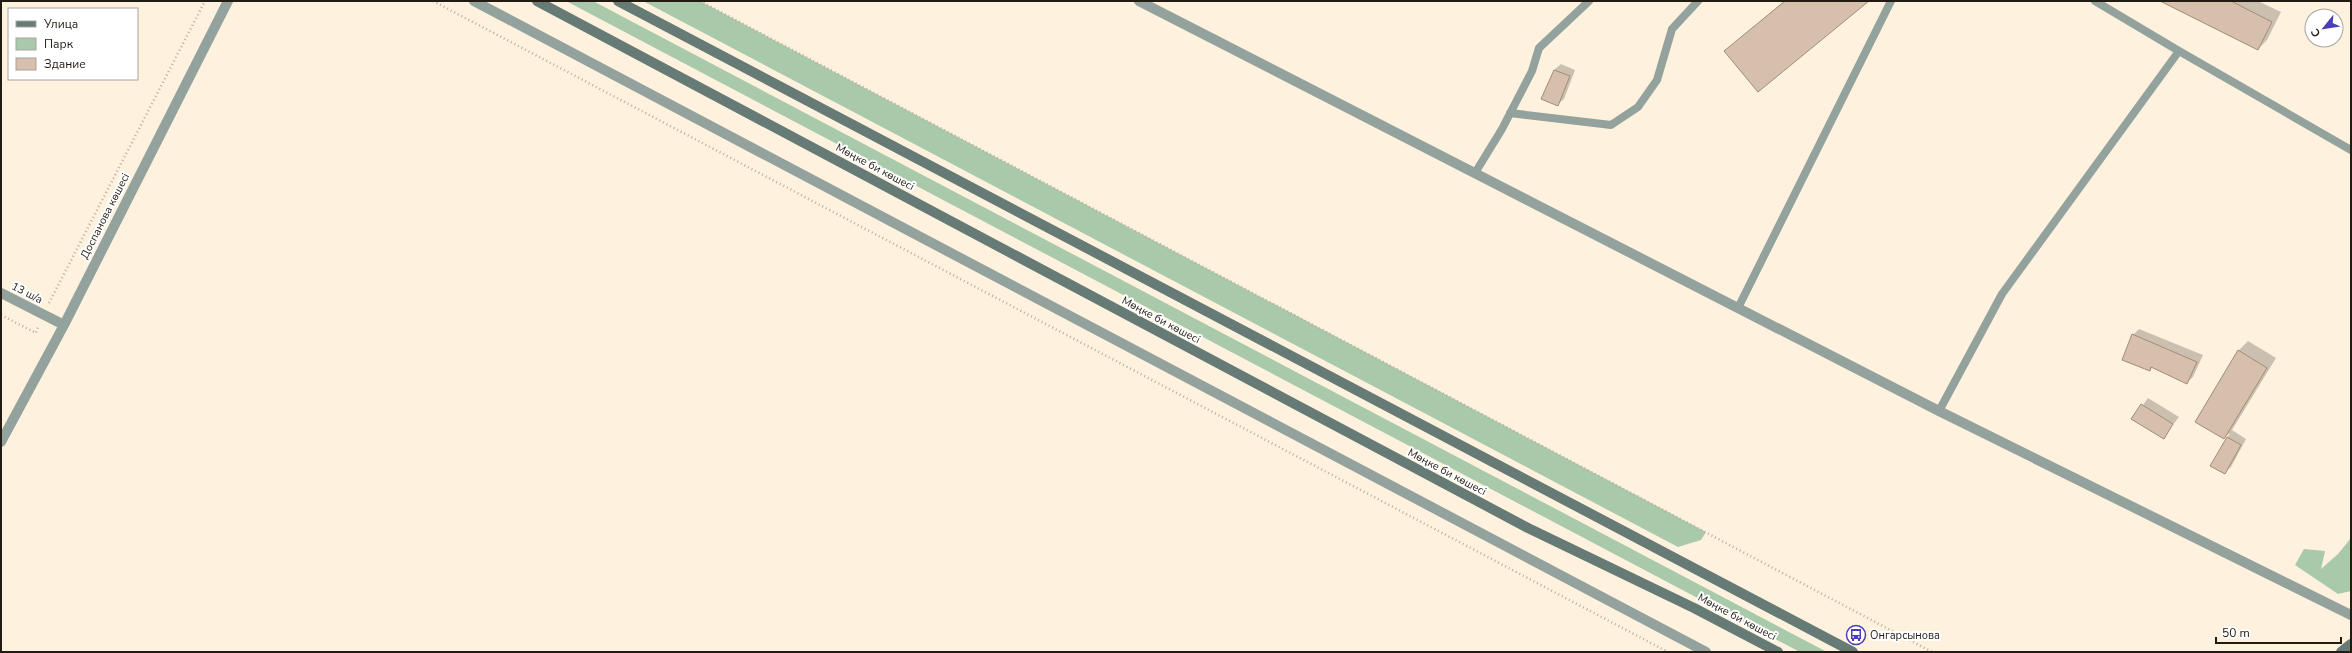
<svg xmlns="http://www.w3.org/2000/svg" width="2352" height="653" viewBox="0 0 2352 653" font-family="'Nunito Sans',sans-serif">
<style>
.green{fill:#a8caab}
.shadow{fill:#0003}
.building{fill:#d6c0ac;stroke:#a08c78}
.lines{fill:none;stroke-linecap:round;stroke-linejoin:round}
.path{stroke:#b9ae9d;stroke-width:2.5;stroke-dasharray:1 3;stroke-linecap:butt}
.service{stroke:#94a29e;stroke-width:8}
.minor{stroke:#94a29e;stroke-width:10}
.secondary{stroke:#667b75;stroke-width:10}
.labels{text-anchor:middle;dominant-baseline:central;stroke-width:4;stroke-linejoin:round;paint-order:stroke}
.street-label{font-size:11px;fill:#211b12;stroke:#fff}
.poi-label{font-size:11px;fill:#211b12;stroke:#fff;text-anchor:start}
</style>
<rect width="100%" height="100%" fill="#fef1dd"/>
<path class="green" d="M566,1h27l1234,651h-27z
M643,1h57l1006,531 -5,8 -23,7z
M2351,538v53l-13,3 -43,-29 9,-16 21,2 -4,18 17,-15z"/>
<path class="shadow" d="M1784,1h83l-141,50z
M2179,1h79l23,11 -14,28 -9,9z
M1561,64l14,6 -11,29 -7,6 -14,-6 11,-29z
M2139,329l64,26 -10,22 -7,6 -33,-16 -3,3 -17,-35z
M2248,341l28,17 -44,72 14,9 -15,28 -7,6 -12,-7 18,-33 -6,5 14,-87z
M2148,398l31,19 -16,21 -30,-19z"/>
<path class="building" d="M1785,1h84l-111,91 -34,-41z
M2160,1h71l41,21 -14,28z
M1554,70l16,6 -12,30 -17,-7z
M2132,334l65,28 -10,22 -36,-17 -1,4 -28,-11z
M2238,350l29,18 -43,71 -29,-17z
M2141,404l32,20 -9,15 -33,-20z
M2227,437l14,8 -16,29 -15,-8z"/>
<g class="lines">
<path class="path" d="M433,1l1235,651
M700,1l1232,651
M49,303l156,-302
M1,315l35,18 3,-8"/>
<path class="service" d="M2095,1l84,50
M1510,113l101,12 27,-18 19,-27 15,-51 26,-28
M1475,173l27,-44 30,-58 7,-23 50,-47
M1738,308l153,-307
M1939,411l63,-117 177,-243 172,99"/>
<path class="minor" d="M474,1l1232,651
M1139,1l800,410 412,204
M1,293l63,32
M1,442l63,-117 164,-324"/>
<path class="secondary" d="M537,1l991,527 166,80 84,44
M618,1l1235,651
M2341,652l10,-8"/>
</g>
<defs>
<symbol id="bus-ring" viewBox="-11 -11 22 22"><circle r="9.5" fill="#fff" stroke="#4b3fb6" stroke-width="1.5"/><path d="M-5-6H5V4H4V6H2V4H-2V6H-4V4H-5ZM-3.5-4V0h7V-4ZM-3.5 1.2v1.5H-2V1.2ZM2 1.2v1.5H3.5V1.2Z" fill="#4b3fb6"/></symbol>
</defs>
<g fill-rule="evenodd">
<use href="#bus-ring" x="1845" y="624" width="22" height="22"/>
</g>
<g class="labels">
<g class="street-label">
<text transform="translate(875 167) rotate(28)">Мөңке би көшесі</text>
<text transform="translate(105 216) rotate(-63)">Доспанова көшесі</text>
<text transform="translate(27 293) rotate(27)">13 ш/а</text>
<text transform="translate(1161 320) rotate(28)">Мөңке би көшесі</text>
<text transform="translate(1447 472) rotate(28)">Мөңке би көшесі</text>
<text transform="translate(1737 617) rotate(28)">Мөңке би көшесі</text>
</g>
<g class="poi-label">
<text x="1870" y="635">Онгарсынова</text>
</g>
</g>
<rect width="2352" height="653" fill="none" stroke="#211b12" stroke-width="4"/>
<rect x="8" y="8" width="130" height="72" fill="#ffffff" stroke="#a6a4a0"/>
<rect x="16" y="21" width="20" height="6" fill="#667b75" stroke="#a6a4a0"/>
<text x="44" y="28" font-size="12" fill="#211b12">Улица</text>
<rect x="16" y="38" width="20" height="12" fill="#a8caab" stroke="#a6a4a0"/>
<text x="44" y="48" font-size="12" fill="#211b12">Парк</text>
<rect x="16" y="58" width="20" height="12" fill="#d6c0ac" stroke="#a6a4a0"/>
<text x="44" y="68" font-size="12" fill="#211b12">Здание</text>
<g transform="translate(2324 28) rotate(240)"><circle r="19" fill="#ffffff" stroke="#a6a4a0"/>
<path d="M0-3L7 15L0 10L-7 15Z" fill="#4b3fb6"/>
<text y="-6" font-size="11" font-weight="bold" text-anchor="middle" fill="#211b12">С</text>
</g>
<path d="M2216 637v6h125v-6" fill="none" stroke="#211b12" stroke-width="2"/>
<text x="2222" y="637" font-size="12" fill="#211b12" stroke="#ffffff" stroke-width="3" paint-order="stroke">50 m</text>
</svg>
